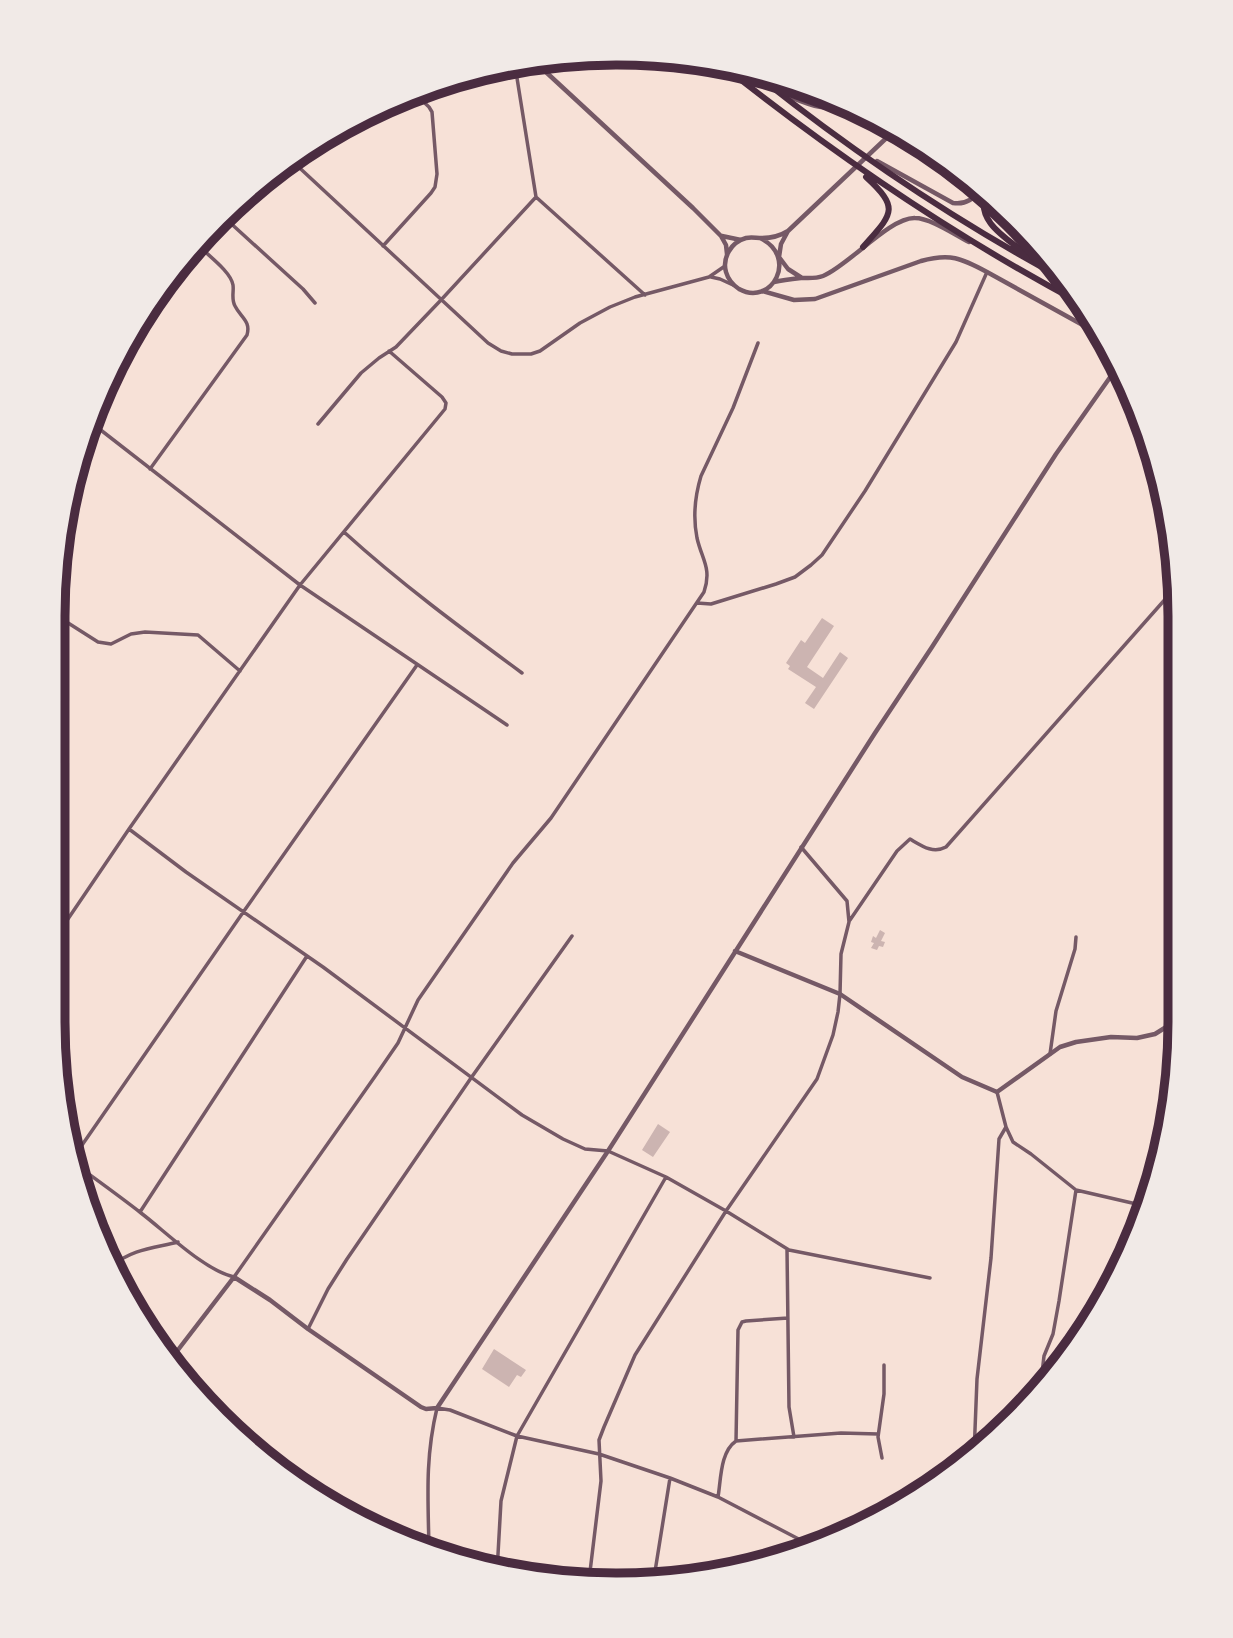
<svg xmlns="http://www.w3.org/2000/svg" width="1233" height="1638" viewBox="0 0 1233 1638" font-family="Lato,sans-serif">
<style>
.building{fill:#ccb4b1}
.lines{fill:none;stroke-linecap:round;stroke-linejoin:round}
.minor{stroke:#755966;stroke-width:3.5}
.tertiary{stroke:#755966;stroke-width:4.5}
.trunk{stroke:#4a2c40;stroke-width:6}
.rim{fill:none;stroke:#4a2c40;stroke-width:9}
</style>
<rect width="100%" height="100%" fill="#f7e1d7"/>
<path class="building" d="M822,618l12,8 -27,41 16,11 17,-26 8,6 -34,51 -9,-6 11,-16 -28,-18 2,-3 -4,-3 15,-23 4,3z
M880,930l5,3 -4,8 4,1 -2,5 -4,-1 -2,4 -6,-2 3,-5 -3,-1 2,-6 3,2z
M658,1124l12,8 -17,25 -11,-7z
M494,1349l32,21 -5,7 -4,-2 -8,12 -27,-18z"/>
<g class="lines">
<path class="minor" d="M521,63l-4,15 19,119
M290,159l198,184 13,8 11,3h19l9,-3 40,-28 30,-16 25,-10 74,-20 16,-11
M536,197l109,98
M226,219l77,70 12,14
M383,246l48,-53 4,-6 2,-13 -5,-62 -3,-5 -15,-14
M711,277l9,2 13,6
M93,424l207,161 207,140
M318,424l43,-51 18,-15 17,-11 45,-47 95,-103
M150,469l97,-134c4,-14 -6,-17 -12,-29 -4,-7 -1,-14 -2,-21 -2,-13 -24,-29 -33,-38
M344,532c56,51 117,96 178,141
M697,603l14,1 65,-20 19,-7 16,-12 11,-10 43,-64 91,-149 31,-70
M54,614l44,28 13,2 20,-10 14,-2 53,3 42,36
M417,665l-173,246 -173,250c23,17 47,34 70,52 25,19 63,57 93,64l142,-202 22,-32 20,-43 18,-26 77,-111 38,-45 153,-226c8,-24 -2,-32 -7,-54 -4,-20 -2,-42 4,-62l32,-68 25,-65
M129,829l57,43 137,95 199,148 41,24 22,10 23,2 58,26 60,34 63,39 141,28
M850,920l47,-69 13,-12c12,7 23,15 36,8l230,-260
M53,941l76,-112 171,-244 145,-176 1,-6 -4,-6 -53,-46
M1050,1054l6,-43 19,-62 1,-12
M997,1092l9,35 7,15 18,12 45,36 69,16
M140,1212l167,-256
M787,1249l2,158 5,30
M112,1266c20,-17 42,-18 66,-24
M308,1329l20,-40 19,-30 124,-181 101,-142
M1041,1382l3,-26 9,-22 6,-33 17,-111
M736,1441l2,-111 4,-8 4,-1 42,-3
M974,1455l3,-76 14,-121 8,-119 7,-12
M882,1458l-4,-21 6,-43v-29
M718,1497c3,-17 2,-45 18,-56l105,-8 37,1
M429,1548c-1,-50 -4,-90 8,-140l13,2 67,26 82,18 71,24 48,19 96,50
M497,1572l4,-71 16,-65 149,-259
M589,1580l12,-99 -2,-41 5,-13 31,-72 91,-144 91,-132 16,-44 5,-23 2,-18 1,-40 8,-32 -2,-21 -46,-54
M653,1584l17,-106"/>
<path class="tertiary" d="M534,61l159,147 28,28 5,9 1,9
M785,95c21,8 40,18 63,10
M877,161l76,42c14,2 21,-5 29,-15
M722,236l19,4
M760,238c39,19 12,69 -21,51 -6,-4 -11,-10 -13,-17 -4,-14 5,-30 20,-34 5,-1 10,0 16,0 9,0 18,-2 26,-7
M802,278l-14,-9 -9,-12 2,-13 7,-13 109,-103
M774,282c9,-2 18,-3 27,-4 8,0 14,1 22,-2 25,-10 67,-59 92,-58 15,0 40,17 54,24
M762,291l32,9 21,-1 106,-38c29,-8 40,-3 66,11l112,62
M735,951l105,43 122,83 35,15 63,-45 16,-5 35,-5 26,1 18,-4 24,-15
M171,1359l63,-82 36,23 38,29 113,78 5,2 11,-1 171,-257 267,-418 57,-86 124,-193 62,-88"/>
<path class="trunk" d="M722,65c113,90 232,171 360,239
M753,72c98,79 204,150 316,210
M986,191c-12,31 22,48 43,65
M863,247c29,-33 38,-38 3,-70"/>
</g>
<path d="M0 0H1233V1638H0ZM616 65H617A551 551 0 0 1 1168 616V1022A551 551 0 0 1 617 1573H616A551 551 0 0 1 65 1022V616A551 551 0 0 1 616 65Z" fill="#f1eae7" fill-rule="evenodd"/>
<path class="rim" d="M616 65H617A551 551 0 0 1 1168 616V1022A551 551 0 0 1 617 1573H616A551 551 0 0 1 65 1022V616A551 551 0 0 1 616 65Z"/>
</svg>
